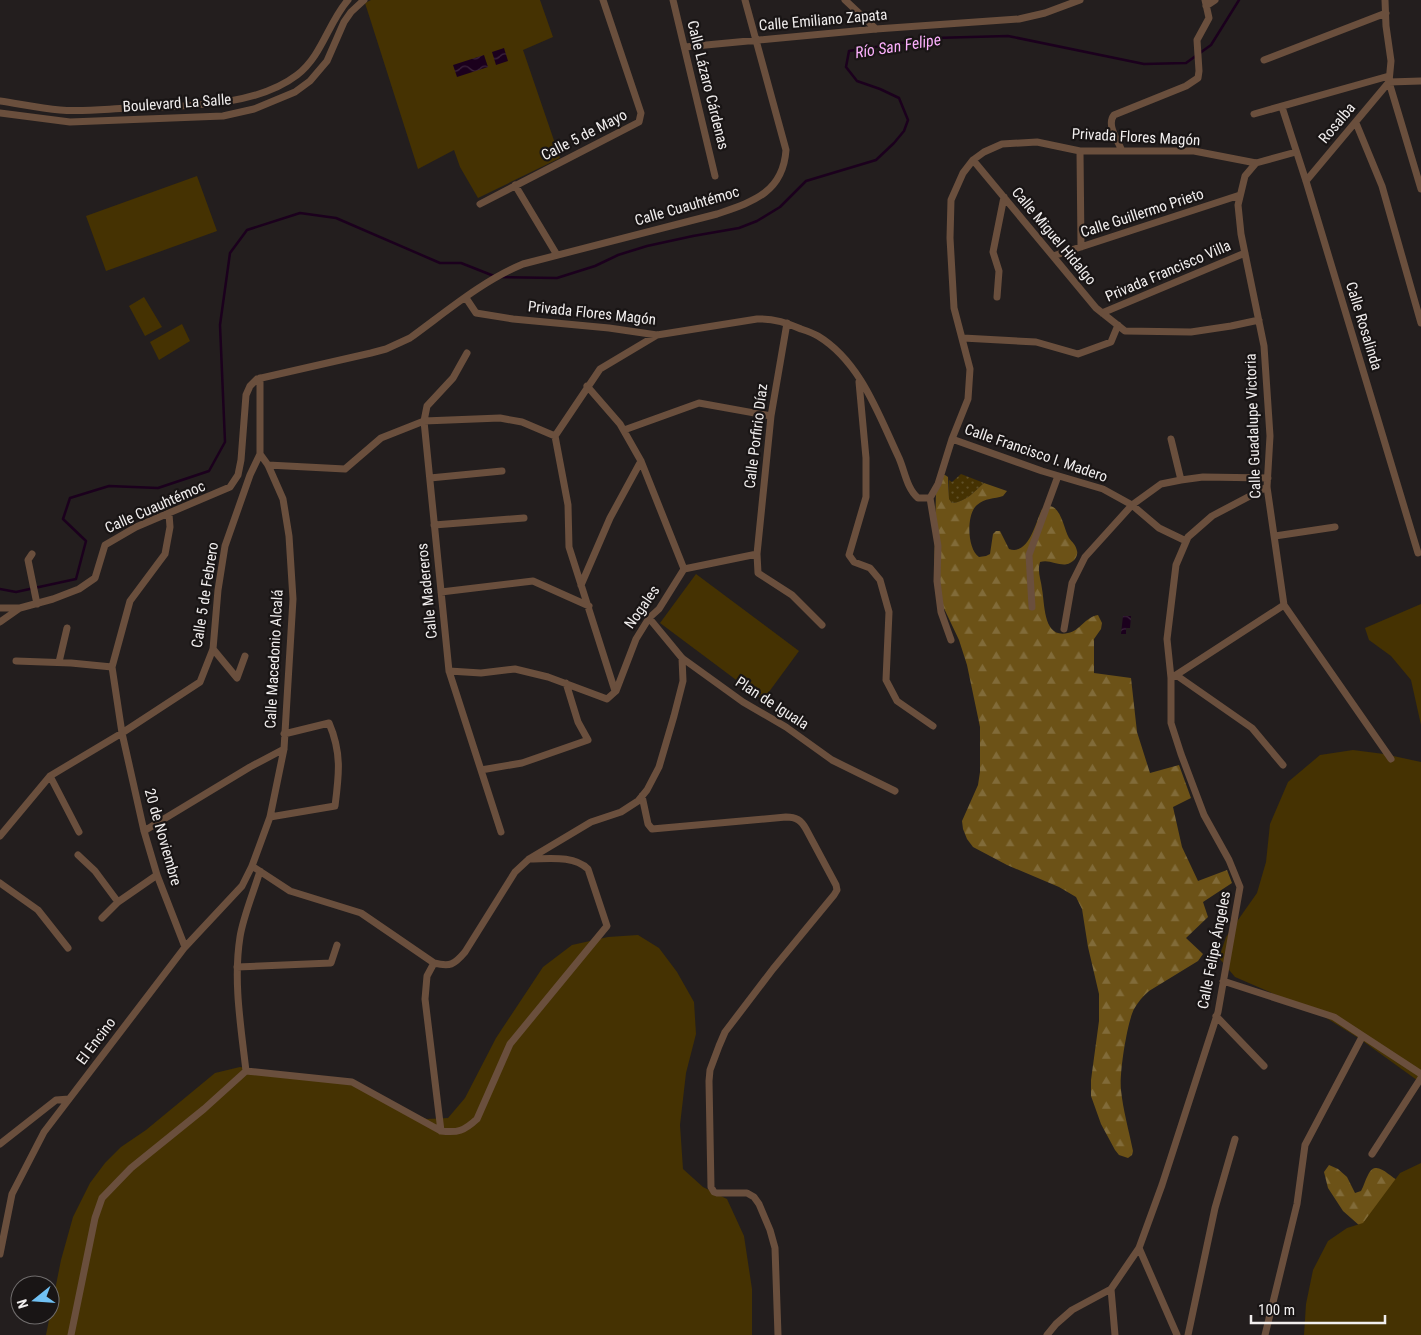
<svg xmlns="http://www.w3.org/2000/svg" width="1421" height="1335" viewBox="0 0 1421 1335" font-family="'Roboto Condensed',sans-serif">
<style>
.grass{fill:url(#grass-dots)}
.forest{fill:url(#forest-firs)}
.park{fill:#453202}
.water{fill:url(#water-waves)}
.lines{fill:none;stroke-linecap:round;stroke-linejoin:round}
.stream{stroke:#1b001d;stroke-width:2.5}
.street{stroke:#6a4f3d;stroke-width:7}
.labels{text-anchor:middle;dominant-baseline:central;stroke-width:4.5;stroke-linejoin:round;paint-order:stroke}
.street-label{font-size:15px;fill:#f1eeee;stroke:#191515}
.water-label{font-size:16px;font-style:italic;fill:#fbaffc;stroke:#191515}
</style>
<defs>
<pattern id="grass-dots" width="8" height="8" patternUnits="userSpaceOnUse" patternTransform="scale(1.25)"><rect width="8" height="8" fill="#453202"/><path d="M2 2h.1M6 6h.1" fill="none" stroke="#605027" stroke-width="1.8" stroke-linecap="round"/></pattern>
<pattern id="forest-firs" width="22" height="20" patternUnits="userSpaceOnUse" patternTransform="scale(1.25)"><rect width="22" height="20" fill="#6c5217"/><path d="M5 1l3.5 6h-7zM16 11l3.5 6h-7z" fill="#816b39"/></pattern>
<pattern id="water-waves" width="16" height="10" patternUnits="userSpaceOnUse" patternTransform="scale(1.25)"><rect width="16" height="10" fill="#1b001d"/><path d="M0 5q4-4 8 0t8 0" fill="none" stroke="#3d263e"/></pattern>
</defs>
<rect width="100%" height="100%" fill="#231e1e"/>
<path class="grass" d="M961,474l23,9c-9,8 -18,19 -32,20l-3,-4v-19l3,2z"/>
<path class="forest" d="M942,475h3l3,2 1,22 3,4c14,-1 23,-12 32,-20l23,8 -4,5c-9,3 -18,2 -26,9 -11,9 -10,44 2,52l7,-1 4,-2 3,-20 3,-3h4l9,18c20,7 27,-28 33,-40 4,-1 7,-4 11,-2 9,5 11,22 16,31 3,4 7,7 8,13 1,3 -1,8 -4,10 -10,9 -22,-3 -33,1 -3,10 1,17 2,27 3,16 1,50 26,44 12,-2 17,-16 30,-18l4,8 -1,6 -7,10v34l37,5 6,54 13,41 29,-8 12,33 -18,9 9,40 16,34 29,-11 5,13 -29,19 5,15 -22,21 17,16 -5,7 -49,30c-6,5 -11,11 -15,18 -7,14 -15,65 -13,81 2,20 8,41 12,61l-1,4 -4,3 -9,-3 -4,-5 -14,-26 -10,-28v-16l8,-59v-27l-11,-47 -6,-38 -6,-12 -17,-10 -52,-22 -34,-18 -6,-8 -4,-10 -1,-8 16,-36 2,-13v-45l-13,-62 -8,-25 -18,-38 -7,-24 2,-87z
M1329,1165l9,4 9,8 8,16 6,-2c3,-5 4,-11 7,-16 8,-17 21,2 31,6l22,154 -61,-109 -17,-15 -15,-23 -4,-16z"/>
<path class="park" d="M371,0h169l13,37 -30,13 37,108 -82,40 -18,-31 -6,-17 -36,19 -53,-166z
M197,176l20,55 -111,40 -20,-55z
M144,297l18,30 -17,9 -16,-30z
M182,324l8,17 -31,19 -9,-18z
M696,574l103,77 -36,49 -103,-77z
M1421,604v121l-10,-45 -20,-24 -22,-16 -4,-12z
M1353,750l31,4 37,8v321l-61,-44 -40,-25 -85,-37 -16,-19 7,-21 31,-44 9,-31 4,-38 18,-42 32,-27z
M638,935l21,13 18,24 17,30 2,32 -10,39 -6,52 3,44 20,18 24,12 17,37 8,53v46h-706l15,-75 12,-43 17,-34 15,-20 16,-16 25,-17 69,-57 25,-6 118,19 45,24 24,9 21,-1 17,-20 31,-60 47,-71 29,-22 36,-8z
M1421,1163v172h-117l2,-31 7,-34 15,-29 19,-13 16,-5 37,-50z"/>
<path class="water" d="M504,48l4,13 -12,4 -4,-13z
M484,55l4,12 -31,10 -4,-12z
M1123,616h8l-1,12h-4v6h-5z"/>
<g class="lines">
<path class="stream" d="M499,277l58,1 38,-12 23,-11 29,-9 46,-10 46,-8 18,-7 23,-14 26,-26 70,-21 18,-17 10,-12 4,-11 -9,-22 -19,-9 -23,-8 -11,-14 3,-16 85,-13 74,-2 136,28 42,-1 25,-18 28,-45
M0,589l16,3 60,-13 10,-38 -23,-22 7,-21 39,-12 49,2 51,-17 16,-29 -5,-117 10,-72 17,-23 53,-17 36,5 104,45h21l33,13"/>
<path class="street" d="M673,0l42,176
M845,0l31,29
M1385,0l1,26 5,35 -2,21 32,107
M1206,6l9,-6
M685,47l191,-18 143,-10 26,-6 35,-13
M1264,60l122,-47
M0,101c20,3 40,7 60,9 22,2 46,-1 68,-2 52,-2 126,0 169,-33 25,-19 31,-52 51,-75
M1282,107l24,74 112,372
M0,113l70,9 153,-6 31,-7 41,-17 15,-11 17,-20 17,-39 7,-10 13,-12
M1254,114l135,-38
M1356,123l26,63 39,137
M1080,151l1,96
M1122,151c-4,-11 -16,-26 -8,-36l72,-29 12,-8 1,-7 -2,-31 12,-22 -4,-18
M973,160l123,148 29,23 66,1 40,-6 28,-6
M1256,163l-11,13 -7,29 3,29 23,112 6,90 -3,51 17,118 107,154
M1306,181l83,-99 32,-1
M515,185l42,70
M480,204l159,-82 2,-9 -38,-113
M1053,256l187,-61
M997,297l2,-26 -6,-19 11,-55
M466,298l10,15 37,6 96,9 48,7 100,-16c16,-1 29,3 44,10 6,2 12,4 17,7 43,26 61,80 81,122 6,14 8,31 19,40h12l8,-14 14,-45 16,-40 2,-30 -16,-61 -4,-70 1,-38 12,-27 10,-13 11,-8 18,-8 35,-2 43,9h114l62,12 40,-11
M1102,313l143,-60
M787,323l-16,93 -14,138 1,19 34,22 30,30
M963,338l73,4 42,12 33,-12 7,-17
M467,353l-14,25 -26,28 -3,15 25,250 52,161
M859,382l7,76v39l-17,58 5,7 16,6 10,12 9,32 -3,68 11,21 36,25
M587,386l33,38 21,37 43,108
M624,430l75,-27 72,13
M555,436l13,69 1,42 46,144
M555,436l45,-67 57,-34
M952,439l90,32 61,18 29,16 27,23 27,13
M1171,439l10,41
M268,465l77,4 36,-31 43,-17 76,-3 22,4 33,14
M430,478l72,-7
M930,498l8,48 -1,35 4,31 10,28
M169,514l1,13 -5,27 -35,47 -18,66 10,66 22,98 13,44 28,72
M434,525l90,-7
M1275,536l60,-9
M32,554l-4,6 9,44
M684,569l73,-15
M581,585l29,-67 31,-57
M441,592l92,-11 56,25
M1032,607l-3,-52 29,-79
M0,608h20l33,-9 26,-10 16,-11 10,-33 31,-18 94,-40 8,-12 3,-15 5,-65 4,-9 7,-7 114,-26 15,-4 24,-11c36,-26 72,-57 113,-74l194,-50c35,-12 66,-21 69,-64l-41,-150
M649,618l33,40 61,44 43,25 46,33 63,31
M0,622l20,-14
M1064,629l8,-46 13,-26 47,-52 29,-21 20,-4 22,-3 65,1
M213,649l24,29 8,-22
M16,661l55,2 41,4
M59,662l8,-34
M449,671l32,2 34,-4 33,8 59,22 9,-8 20,-52 13,-21 10,-9 25,-40
M1176,675l76,53 31,37
M1173,677l111,-72
M481,770l41,-7 66,-23 -10,-18 -12,-39
M50,776l29,56
M642,796l6,28 4,5 134,-12c10,0 15,3 20,12l30,56 1,5 -3,5 -61,74 -48,63 -6,14 -9,24 -1,11 2,106 3,5 3,1h30l7,4 5,7 11,26 5,18 3,87
M270,817l65,-11c4,-31 7,-53 -6,-83l-45,11
M144,831l106,-64 34,-18
M0,836l50,-60 72,-43 78,-51 13,-33 5,-59 7,-44 25,-71 10,-21v-76
M78,855l17,16 23,31
M252,866l38,25 71,22 73,50c16,4 20,2 31,-11l50,-80 14,-13 62,-37 30,-10 17,-11 9,-11 12,-23 15,-51 9,-35 -1,-23
M0,883l38,27 30,38
M102,918l16,-16 39,-27
M434,963l-7,13 -2,23 16,132
M237,967l94,-4 6,-18
M1223,981l111,36 87,57
M1216,1016l48,50
M246,1071l106,11 89,49c17,2 23,0 36,-12l33,-75 97,-118 -19,-57c-15,-14 -39,-10 -59,-10
M246,1071c-5,-44 -13,-90 -6,-134 3,-20 14,-46 20,-66
M0,1144l56,-44 13,-1
M1372,1154l49,-76
M1139,1248l38,87
M0,1254l12,-60 32,-62 141,-185 57,-61 10,-20 18,-49 14,-68 9,-150 -4,-63 -6,-37 -15,-34 -8,-11
M1111,1289l4,46
M71,1335l24,-117 7,-20 29,-30 73,-59 42,-38
M1047,1335l9,-11 16,-14 39,-21 28,-41 23,-63 56,-173 22,-125 -11,-27 -25,-45 -23,-61 -10,-31v-45l-4,-39 9,-74 12,-28 24,-21 55,-29
M1188,1335l27,-127 20,-69
M1265,1335l32,-131 8,-59 57,-108"/>
</g>
<g class="labels">
<g class="street-label">
<text transform="translate(823 20) rotate(-5)">Calle Emiliano Zapata</text>
<text transform="translate(708 85) rotate(76)">Calle Lázaro Cárdenas</text>
<text transform="translate(177 103) rotate(-4)">Boulevard La Salle</text>
<text transform="translate(1337 123) rotate(-50)">Rosalba</text>
<text transform="translate(584 135) rotate(-27)">Calle 5 de Mayo</text>
<text transform="translate(1136 137) rotate(3)">Privada Flores Magón</text>
<text transform="translate(687 206) rotate(-16)">Calle Cuauhtémoc</text>
<text transform="translate(1142 213) rotate(-18)">Calle Guillermo Prieto</text>
<text transform="translate(1054 236) rotate(50)">Calle Miguel Hidalgo</text>
<text transform="translate(1168 271) rotate(-23)">Privada Francisco Villa</text>
<text transform="translate(592 313) rotate(6)">Privada Flores Magón</text>
<text transform="translate(1364 326) rotate(73)">Calle Rosalinda</text>
<text transform="translate(1253 426) rotate(-92)">Calle Guadalupe Victoria</text>
<text transform="translate(756 436) rotate(-83)">Calle Porfirio Díaz</text>
<text transform="translate(1036 453) rotate(19)">Calle Francisco I. Madero</text>
<text transform="translate(155 507) rotate(-24)">Calle Cuauhtémoc</text>
<text transform="translate(427 591) rotate(-96)">Calle Madereros</text>
<text transform="translate(205 595) rotate(-81)">Calle 5 de Febrero</text>
<text transform="translate(642 607) rotate(-55)">Nogales</text>
<text transform="translate(274 659) rotate(-87)">Calle Macedonio Alcalá</text>
<text transform="translate(772 703) rotate(33)">Plan de Iguala</text>
<text transform="translate(163 837) rotate(74)">20 de Noviembre</text>
<text transform="translate(1214 950) rotate(-79)">Calle Felipe Ángeles</text>
<text transform="translate(96 1041) rotate(-53)">El Encino</text>
</g>
<g class="water-label">
<text transform="translate(898 46) rotate(-9)">Río San Felipe</text>
</g>
</g>
<g transform="translate(35 1300) rotate(253)"><circle r="24" fill="#191515" stroke="#6f6c6c"/>
<path d="M0-4L9 19L0 12L-9 19Z" fill="#70c1f4"/>
<text y="-8" font-size="14" font-weight="bold" text-anchor="middle" fill="#f1eeee">N</text>
</g>
<path d="M1251 1315v8h134v-8" fill="none" stroke="#f1eeee" stroke-width="2.5"/>
<text x="1258" y="1315" font-size="15" fill="#f1eeee" stroke="#191515" stroke-width="4" paint-order="stroke">100 m</text>
</svg>
